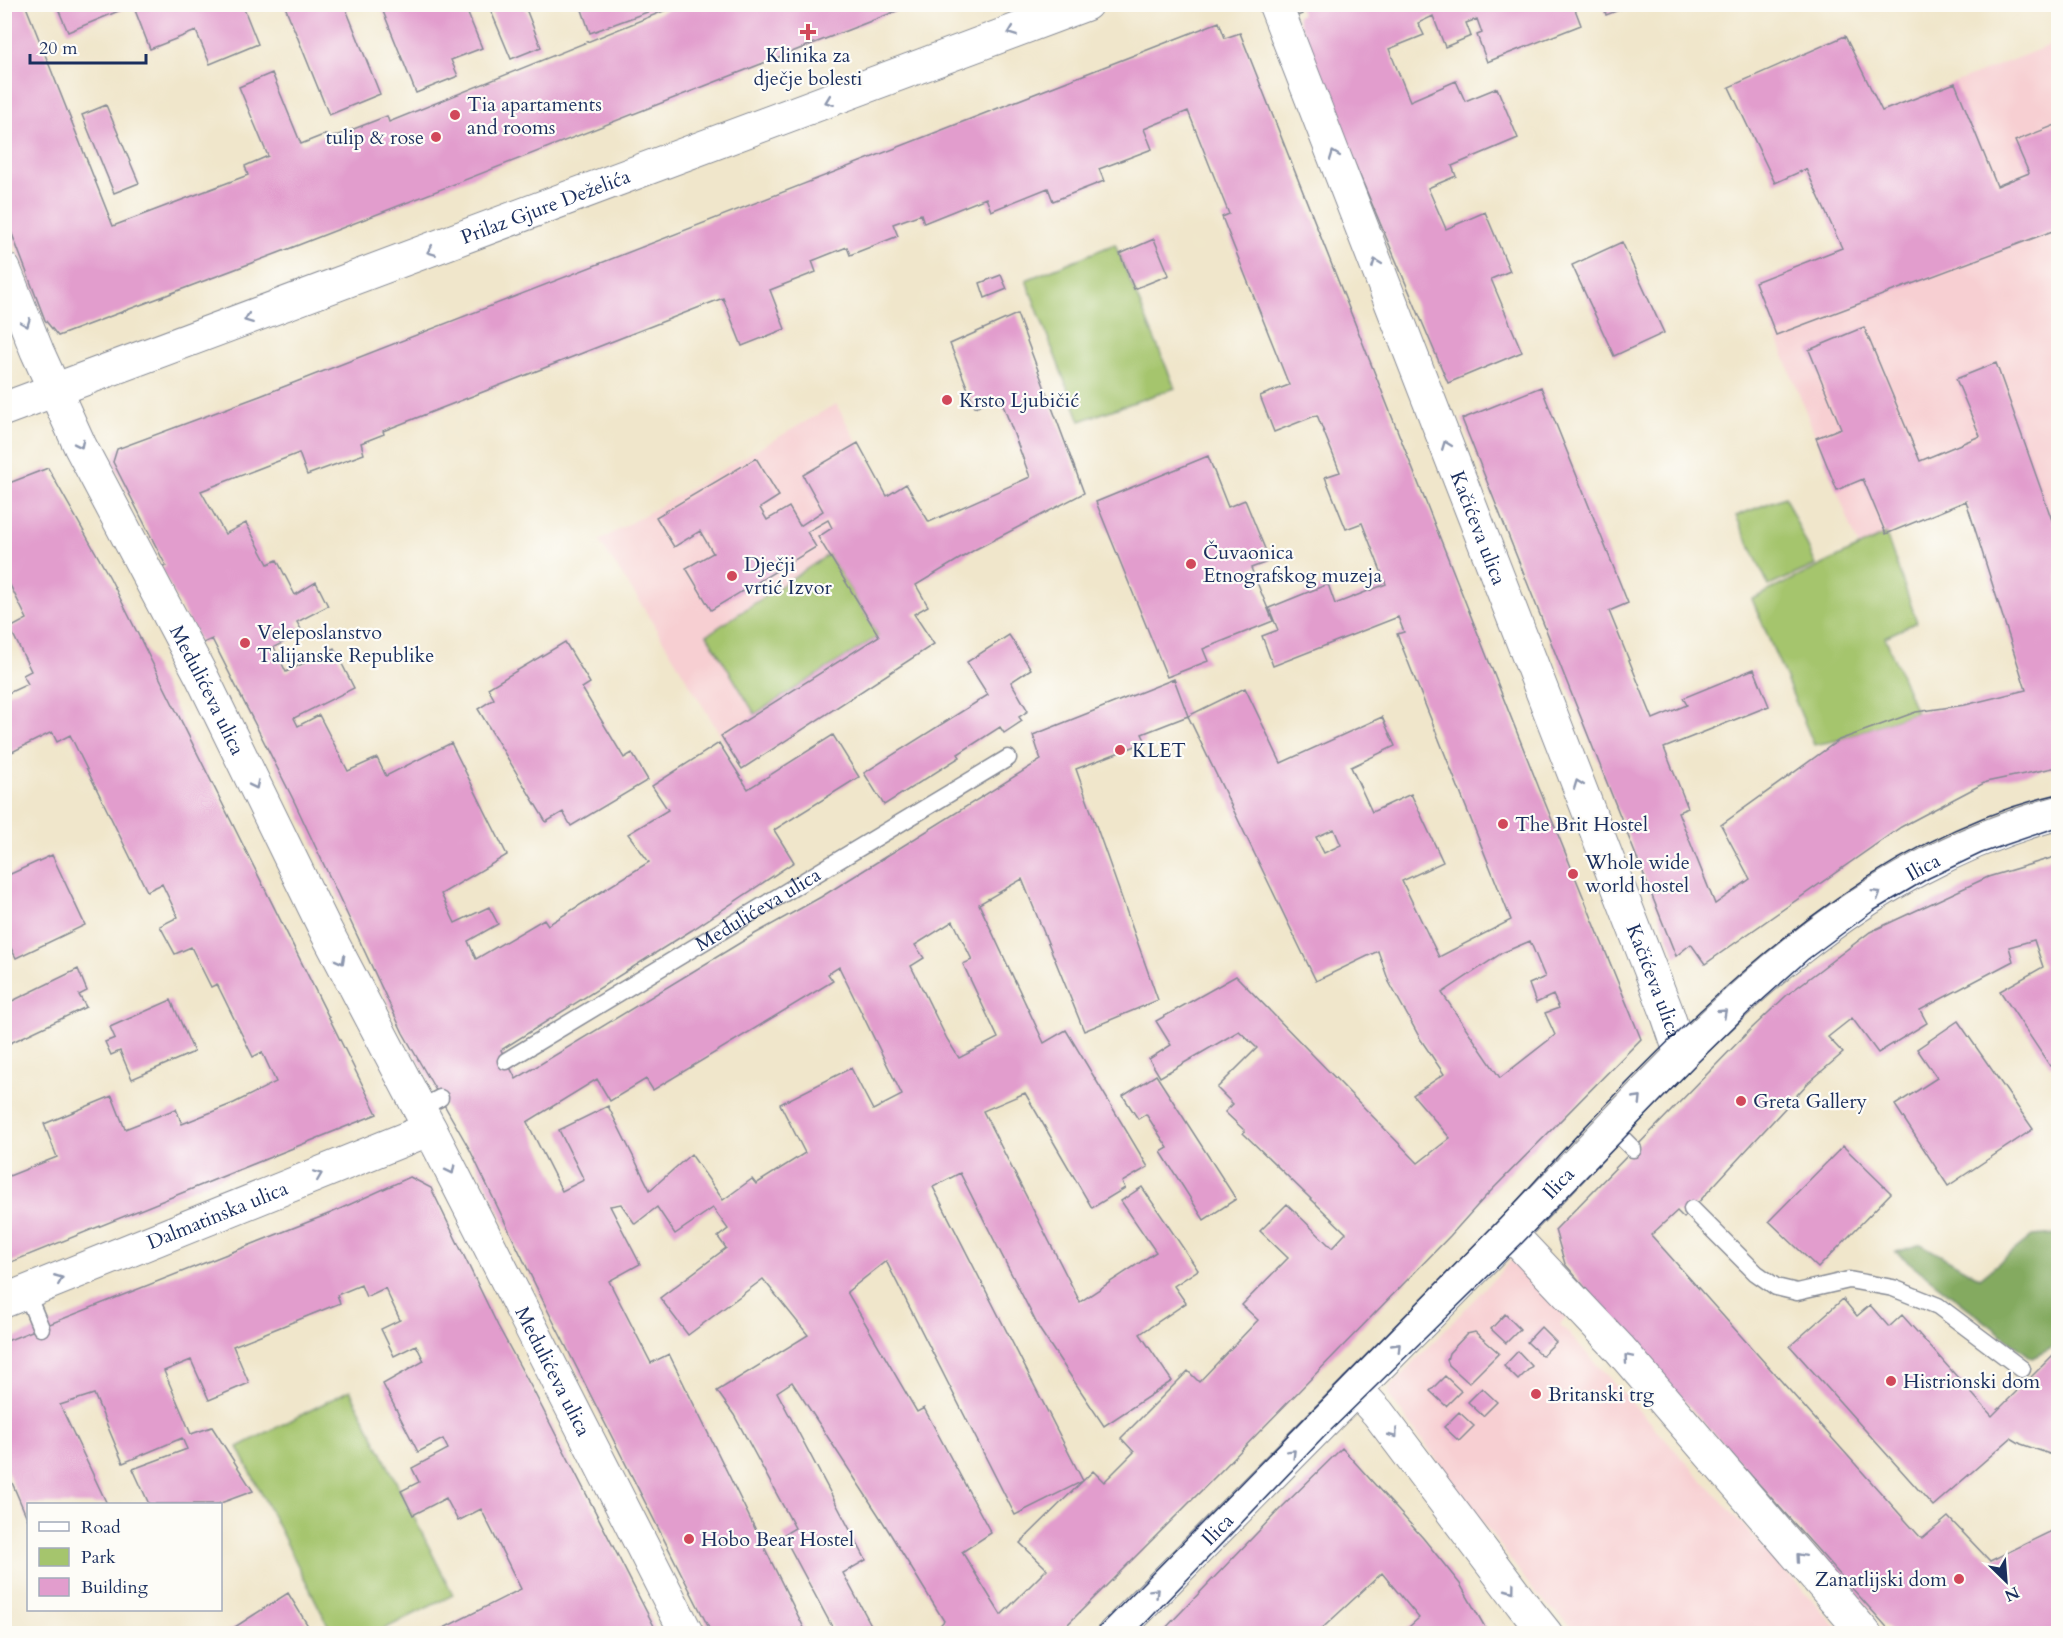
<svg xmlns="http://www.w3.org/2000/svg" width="2063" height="1638" viewBox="0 0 2063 1638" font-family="Cardo,serif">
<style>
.built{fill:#f7cfd2}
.green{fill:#a5c56d;stroke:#607a66;stroke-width:1.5}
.forest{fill:#84aa60;stroke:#506c5f;stroke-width:1.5}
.building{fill:#e29dcd;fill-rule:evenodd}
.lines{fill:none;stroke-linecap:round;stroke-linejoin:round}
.lane-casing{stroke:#868a94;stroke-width:19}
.street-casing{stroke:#868a94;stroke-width:35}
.secondary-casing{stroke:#868a94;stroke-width:35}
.lane{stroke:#fff;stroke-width:16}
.street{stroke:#fff;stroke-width:33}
.secondary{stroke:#fff;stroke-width:33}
.tram{stroke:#1b2f5e;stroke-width:1.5}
.oneway{stroke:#8d97ae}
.poi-dot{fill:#d1495b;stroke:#fdfcf7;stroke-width:2}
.labels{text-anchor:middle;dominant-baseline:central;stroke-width:4.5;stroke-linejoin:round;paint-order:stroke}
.poi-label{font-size:20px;fill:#1b2f5e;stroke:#fdfcf7;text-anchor:start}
.street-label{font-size:20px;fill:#1b2f5e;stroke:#fdfcf7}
</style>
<rect width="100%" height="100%" fill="#fdfcf7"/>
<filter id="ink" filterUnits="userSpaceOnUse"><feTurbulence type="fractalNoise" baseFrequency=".0167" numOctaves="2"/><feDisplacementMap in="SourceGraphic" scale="12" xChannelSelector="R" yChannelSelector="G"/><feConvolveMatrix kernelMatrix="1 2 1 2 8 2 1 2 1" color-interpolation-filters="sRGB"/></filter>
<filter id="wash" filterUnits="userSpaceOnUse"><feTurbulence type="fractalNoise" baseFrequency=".008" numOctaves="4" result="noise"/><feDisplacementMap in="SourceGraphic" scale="24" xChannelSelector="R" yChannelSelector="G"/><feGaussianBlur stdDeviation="1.35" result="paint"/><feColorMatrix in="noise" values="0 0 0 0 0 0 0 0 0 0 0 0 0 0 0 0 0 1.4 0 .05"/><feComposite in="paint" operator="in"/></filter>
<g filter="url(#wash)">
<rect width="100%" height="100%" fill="#f0e6cb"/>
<path class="built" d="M1845,36l37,75 176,-69v495l-23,-66 -176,76 -104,-265 86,-34 -35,-79 -31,14 -46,-96z
M836,404l51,92 -68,41 60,99 -158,100 -83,-137 -39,-58z
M1512,1260l55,56 -7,8 282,309h-264l-42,-39 -147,-198 1,-9z"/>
<path class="green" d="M1115,244l60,144 -95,33 -54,-141z
M1785,497l31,68 -47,21 -33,-70z
M1886,534l31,88 -32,15 31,75 -77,28 -25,5 -62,-146z
M829,554l50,82 -124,78 -48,-79z
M350,1390l103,205 -77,38h-44l-94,-186z"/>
<path class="forest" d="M2058,1234v111l-26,13 -136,-106 25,-8 59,34 52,-42z"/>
<g id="blocks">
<path class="building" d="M4,4h21l88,222 135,-51 -3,-9 23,-10 -29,-69 33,-14 29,71 25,-10 2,5 59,-23 2,6 292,-118 231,1 -634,248 -220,83 -13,-16 -41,-107z
M56,4h186l16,40 -48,20 -14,-33 -46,18 -17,-44 -65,27z
M284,4h60l36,90 -51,21z
M380,4h84l18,44 -31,12 7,16 -42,17z
M488,4h36l17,43 -30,12z
M580,4h80l1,3 -71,26z
M1298,4h275l8,21 -94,37 -10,-27 5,-2 -5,-14 -11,4 5,13 -26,11 -12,-31 -15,7 6,12 -35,14 21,52 46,-20 9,20 32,-13 21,50 -66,28 4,10 -28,12 18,41 39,-17 25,59 -19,8 31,73 -74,31 -107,-252 -44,-115 5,-2z
M1603,4h29v1l-26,10z
M1219,22l6,16 15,-5 299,755 102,251 -156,158 -35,39 -226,232 -166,166h-126l12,-13 -61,-99 -91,-140 -15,10 89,168 -23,13 33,61h-40l-53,-99 12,-7 -61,-113 -17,-24 91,-56 -45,-56 -75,56 -28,-37 66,-50 -8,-11 10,-8 -15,-21 -38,26 -18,-27 -22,17 -14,-20 -11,2 30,58 -31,17 42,82 18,-9 138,280h-95l-163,-321 -79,-163 -67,-117 -110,-234 -81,-160 -11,5 -40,-76 5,-2 -53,-104 4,-13 143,-53zM1188,111l41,103 -7,3 67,168 -29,11 14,36 43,-17 23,57 -15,5 21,52 16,-6 24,61 -51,20 -7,-20 -59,24 9,22 -16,6 11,30 125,-49 6,15 -7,2 114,286 -72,37 -37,-76 41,-19 -32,-68 -39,18 -21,-45 44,-21 -13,-29 -101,46 -36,-75 -57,28 128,265 62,-30 11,31 32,58 23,34 -31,21 37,43 -32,25 -182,-187 -80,45 15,24 -22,14 11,18 79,-46 18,17 -40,40 16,16 -8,8 20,19 -2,2 103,100 -14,15 -45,-44 -27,27 28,27 -46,47 16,15 -59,62 -11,-11 -67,67 13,14 -30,30 -11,-11 -73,72 27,26 -46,46 -39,-63 29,-19 -67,-125 -7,4 -70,-120 39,-31 129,254 68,-34 -150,-294 27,-14 80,157 64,96 68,-45 -32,-47 46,-31 -12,-17 24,-16 -56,-83 -21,14 35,51 -76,50 -97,-191 42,-18 67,115 33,-20 -3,-6 26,-15 -82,-137 -22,13 -65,-139 43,-25 62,152 74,-31 -82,-231 70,-27 -4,-8 46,-18 -14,-37 -141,56 8,25 -220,137 -68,38 -237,144 -15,-29 191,-120 102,-68 -20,-32 85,-53 -26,-42 -85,54 -29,-46 -67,43 16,24 -40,24 21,28 -101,63 -4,-6 -68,40 -8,-18 30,-17 -9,-17 -34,16 -14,-29 66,-39 -56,-112 -65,33 -9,-18 -29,13 -29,-56 -21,11 -4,-8 60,-30 -20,-40 -48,24 -12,-25 29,-14 -6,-11 31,-16 -12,-24 -21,13 -18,-35 -9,4 -22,-41 -21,11 -24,-43 98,-38 8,22 57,-21 -3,-11 23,-9 -1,-3 340,-133 19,48 43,-17 -15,-39 46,-18 -4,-11 35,-14 3,8 48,-19 -5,-12 28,-10 3,9 62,-25 5,13 57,-23 5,13 51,-20 -5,-12 53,-20 -8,-20zM1334,829l7,16 -17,8 -8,-16zM953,921l19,39 -9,4 35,74 -39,20 -12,-19 -36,-73 13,-8 -9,-13zM1530,941l15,36 -16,7 7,19 17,-8 6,13 -14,5 10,22 -55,43 -58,-85 60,-40zM839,967l63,128 -29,15 -22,-42 -71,36 25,49 -49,31 -4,-5 -29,21 -32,-46 -41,36 -42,-84 -49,24 25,50 -22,11 -35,-69 70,-43 13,22 36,-22 7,11 180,-109 -5,-7z
M1845,36l37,75 73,-28 42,103 32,-13 -14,-32 43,-17v105l-282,106 -21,-53 87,-34 -36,-79 -31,14 -46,-96z
M106,105l33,78 -25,10 -32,-78z
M1154,239l15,36 -35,14 -14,-35z
M1622,242l42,91 -50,23 -42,-91z
M1001,275l6,14 -22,9 -5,-15z
M1017,314l67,179 -108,56 -60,36 12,21 -14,8 20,30 -192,125 -21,-33 158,-100 -61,-99 14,-9 -4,-8 -21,12 9,15 -105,63 -25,-42 27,-15 -13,-22 -26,16 -18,-30 100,-59 23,38 -19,12 7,12 22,-13 11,19 23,-15 -20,-36 55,-32 29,53 19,-12 23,38 101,-45 -30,-80 -25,10 -25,-63z
M1864,327l56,134 60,-25 -24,-57 40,-16 62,174v230l-72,15 -85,45 -196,137 -14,-20 -15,12 -214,-537 79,-32 87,216 -19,8 44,108 34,-14 -4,-7 71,-29 15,37 -105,42 24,60 -10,4 37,92 35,-25 -29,-54 118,-85 77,-28 49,-7 61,-15 -60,-189 -80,33 -23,-55 -26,11 -21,-52 25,-10 -32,-78z
M1208,456l20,51 17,-7 25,61 -19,7 22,53 -70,28 5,12 -41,16 -71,-175z
M48,468l62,110 267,536 -373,151v-87l53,-21 -13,-33 68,-28 13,33 51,-20 6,15 52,-21 42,-21 -14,-30 -9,5 -36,-73 -6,3 -20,-40 -16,7 -15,-28 18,-9 -16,-33 -15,7 -77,-156 -13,7 -5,-10 -48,24v-61l24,-11 -5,-9 8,-4 -21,-43 17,-9 -23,-46v-88z
M1009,635l22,34 -20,13 17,29 -9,6 3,4 -18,12 -4,-6 -42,27 2,3 -76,48 -20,-32 124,-78 -21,-33z
M565,642l25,41 -8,5 42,70 8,-5 16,27 -77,46 -8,-14 -17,10 -68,-113 16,-10 -6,-11z
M52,855l33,70 -69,33 -12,-24v-57z
M2058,856v206l-8,4 -50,-75 43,-24 -9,-27 -25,7 4,14 -93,49 7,13 -49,30 -26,-35 -24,19 15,16 -35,30 -124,135 -7,-7 -26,24 271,304 26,-22 42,44 68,-33v100l-12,6h-153l-262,-293 -66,-77 -10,-34 195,-200 37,-35 83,-63 118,-55z
M78,969l9,22 -8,4 7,12 -82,39v-41z
M171,1000l23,52 -62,27 -12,-28 -9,4 -6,-13 10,-4 -5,-11z
M1958,1021l75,108 -85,57 -53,-81 42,-27 -20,-29z
M1156,1075l80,124 -32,21 -43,-68 7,-4 -22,-34 -8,5 -15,-23z
M1843,1146l48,47 -73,75 -49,-47z
M410,1177l21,11 67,138 36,66 124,242h-226l89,-45 -40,-80 -23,12 -12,-23 -33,17 -12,-24 18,-9 -7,-14 36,-19 -5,-10 -25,13 -35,-68 41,-23 -8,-16 -22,11 -13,-27 19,-9 -15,-32 -19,9 -5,-12 -24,10 3,8 -107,43 16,37 -40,17 -18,-40 -27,11 27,63 21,-7 41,64 -35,13h-69l-16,-35 54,-20 -5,-11 -59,25 -29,-69 -34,11 47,99h-79v16l-24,-56v-122l327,-129z
M1843,1299l14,17 13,-11 19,22 13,-12 90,101 66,-66v107l-37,-13 -10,-6 -78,68 -143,-160z
M1505,1314l15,15 -14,14 -15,-14z
M1541,1327l15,15 -14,14 -15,-14z
M1475,1332l24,21 -30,30 -20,-18 -2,-5 2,-7 18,-19z
M1518,1351l14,15 -14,14 -14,-14z
M1445,1376l16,15 -15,15 -16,-15z
M1482,1388l15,14 -14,14 -15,-14z
M1459,1412l15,14 -15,15 -15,-14z
M1342,1448l81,90 37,46 29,50h-88l18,-16 -37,-45 -66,61h-156l118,-123z
M288,1593l25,41h-89z"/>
</g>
</g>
<g filter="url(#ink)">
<use href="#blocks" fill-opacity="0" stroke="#868a94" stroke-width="1.5"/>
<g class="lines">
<defs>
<g id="lane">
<path id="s1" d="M506,1061l502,-303"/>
<path d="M419,1109l21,-11"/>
<path d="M1611,1127l22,22"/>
<path d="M1692,1209l64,64 20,14 21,5 52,-12 44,8 45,18 84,63"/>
<path d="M26,1292l15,36"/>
</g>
<g id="street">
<path id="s2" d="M4,269l33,82 43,95 122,231 124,254 104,198 257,505"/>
<path id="s3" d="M4,1301l426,-172"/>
</g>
<g id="secondary">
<path id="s4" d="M1275,4l391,1006 15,44"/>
<path id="s5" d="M4,409l1082,-405"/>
<path d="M1510,1233l109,115 246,286"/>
<path d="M1356,1389l22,24 144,191 24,30"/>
<path id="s6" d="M1114,1634c131,-133 262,-265 393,-398 166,-169 312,-358 551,-423"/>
</g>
</defs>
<use href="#lane" class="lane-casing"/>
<use href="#street" class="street-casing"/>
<use href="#secondary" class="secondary-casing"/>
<use href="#lane" class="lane"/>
<use href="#street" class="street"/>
<use href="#secondary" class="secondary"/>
<path class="tram" d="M1093,1634c133,-137 267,-273 401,-409 36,-37 70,-77 106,-114 126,-132 276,-274 458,-317
M1135,1634l189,-197 198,-194 174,-179 52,-51 60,-54 65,-48 56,-33 53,-25 76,-26"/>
</g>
<defs><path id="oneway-chevron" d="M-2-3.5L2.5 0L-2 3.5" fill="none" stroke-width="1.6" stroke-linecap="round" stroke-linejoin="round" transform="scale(1.5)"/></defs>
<g class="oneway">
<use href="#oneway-chevron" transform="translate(1012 32) rotate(159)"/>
<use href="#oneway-chevron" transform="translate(829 101) rotate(159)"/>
<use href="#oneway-chevron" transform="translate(1334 155) rotate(-111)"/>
<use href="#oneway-chevron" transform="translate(431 251) rotate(159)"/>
<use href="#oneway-chevron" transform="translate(1376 263) rotate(-111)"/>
<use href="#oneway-chevron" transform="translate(248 319) rotate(159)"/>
<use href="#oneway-chevron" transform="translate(26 323) rotate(68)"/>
<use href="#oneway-chevron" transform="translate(80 444) rotate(64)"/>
<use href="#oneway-chevron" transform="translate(1446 445) rotate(-111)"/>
<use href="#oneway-chevron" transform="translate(1578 784) rotate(-111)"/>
<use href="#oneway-chevron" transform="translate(255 785) rotate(64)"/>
<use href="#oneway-chevron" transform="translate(1877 894) rotate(-32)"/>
<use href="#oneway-chevron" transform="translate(341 960) rotate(62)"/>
<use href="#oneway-chevron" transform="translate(1723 1013) rotate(-42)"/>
<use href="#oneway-chevron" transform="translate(1638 1099) rotate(-46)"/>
<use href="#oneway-chevron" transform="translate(451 1170) rotate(63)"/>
<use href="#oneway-chevron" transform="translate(318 1175) rotate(-22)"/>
<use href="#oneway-chevron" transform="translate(59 1279) rotate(-22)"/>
<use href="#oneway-chevron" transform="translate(1397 1347) rotate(-46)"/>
<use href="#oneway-chevron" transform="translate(1628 1358) rotate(-131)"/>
<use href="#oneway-chevron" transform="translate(1394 1434) rotate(53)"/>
<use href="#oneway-chevron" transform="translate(1292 1453) rotate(-45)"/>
<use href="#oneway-chevron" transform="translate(1800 1557) rotate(-131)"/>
<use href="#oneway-chevron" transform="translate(1511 1589) rotate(53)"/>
<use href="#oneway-chevron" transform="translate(1155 1592) rotate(-45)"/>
</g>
</g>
<g class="poi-dot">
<path d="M805 23h6v6h6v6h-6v6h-6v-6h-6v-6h6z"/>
<circle cx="455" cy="115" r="6"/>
<circle cx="436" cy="137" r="6"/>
<circle cx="947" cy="400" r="6"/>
<circle cx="1191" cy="564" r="6"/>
<circle cx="732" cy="576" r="6"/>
<circle cx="245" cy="643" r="6"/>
<circle cx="1120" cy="750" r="6"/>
<circle cx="1503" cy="824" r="6"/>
<circle cx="1573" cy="874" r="6"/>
<circle cx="1741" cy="1101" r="6"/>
<circle cx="1891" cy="1381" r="6"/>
<circle cx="1536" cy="1394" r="6"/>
<circle cx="689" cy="1539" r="6"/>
<circle cx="1959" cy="1579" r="6"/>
</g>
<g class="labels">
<g class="poi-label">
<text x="808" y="55" text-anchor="middle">Klinika za<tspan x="808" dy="23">dječje bolesti</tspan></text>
<text x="467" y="104">Tia apartaments<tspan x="467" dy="23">and rooms</tspan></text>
<text x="424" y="137" text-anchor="end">tulip &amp; rose</text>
<text x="959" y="400">Krsto Ljubičić</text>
<text x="1203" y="552">Čuvaonica<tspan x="1203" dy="23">Etnografskog muzeja</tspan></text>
<text x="744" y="564">Dječji<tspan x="744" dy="23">vrtić Izvor</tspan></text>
<text x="257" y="632">Veleposlanstvo<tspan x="257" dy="23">Talijanske Republike</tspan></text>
<text x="1132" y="750">KLET</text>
<text x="1515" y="824">The Brit Hostel</text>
<text x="1585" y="862">Whole wide<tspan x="1585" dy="23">world hostel</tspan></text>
<text x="1753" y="1101">Greta Gallery</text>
<text x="1903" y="1381">Histrionski dom</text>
<text x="1548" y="1394">Britanski trg</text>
<text x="701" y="1539">Hobo Bear Hostel</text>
<text x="1947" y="1579" text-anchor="end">Zanatlijski dom</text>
</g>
<g class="street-label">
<text stroke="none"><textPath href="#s5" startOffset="578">Prilaz Gjure Deželića</textPath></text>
<text stroke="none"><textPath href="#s4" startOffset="562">Kačićeva ulica</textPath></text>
<text stroke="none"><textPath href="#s2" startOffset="468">Medulićeva ulica</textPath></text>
<text stroke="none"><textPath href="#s6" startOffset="1118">Ilica</textPath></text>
<text stroke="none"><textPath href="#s1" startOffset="294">Medulićeva ulica</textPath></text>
<text stroke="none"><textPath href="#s4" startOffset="1048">Kačićeva ulica</textPath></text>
<text stroke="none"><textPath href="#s6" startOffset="633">Ilica</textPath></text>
<text stroke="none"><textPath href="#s3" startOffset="230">Dalmatinska ulica</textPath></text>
<text stroke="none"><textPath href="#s2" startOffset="1232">Medulićeva ulica</textPath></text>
<text stroke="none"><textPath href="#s6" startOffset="147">Ilica</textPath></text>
</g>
</g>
<rect width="2063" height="1638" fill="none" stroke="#fdfcf7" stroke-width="24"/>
<rect x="27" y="1503" width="195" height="108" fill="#fdfcf7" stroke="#a3aaba" stroke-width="1.5"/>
<rect x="39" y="1522" width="30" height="9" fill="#ffffff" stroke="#a3aaba" stroke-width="1.5"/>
<text x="81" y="1533" font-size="18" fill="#1b2f5e">Road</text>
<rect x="39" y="1548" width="30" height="18" fill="#a5c56d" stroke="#a3aaba" stroke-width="1.5"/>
<text x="81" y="1563" font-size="18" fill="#1b2f5e">Park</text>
<rect x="39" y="1578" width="30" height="18" fill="#e29dcd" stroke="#a3aaba" stroke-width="1.5"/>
<text x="81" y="1593" font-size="18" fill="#1b2f5e">Building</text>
<g transform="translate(2006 1581) rotate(155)" stroke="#fdfcf7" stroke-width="4.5" paint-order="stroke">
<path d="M0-4.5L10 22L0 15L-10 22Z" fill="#1b2f5e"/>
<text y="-9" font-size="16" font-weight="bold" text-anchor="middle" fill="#1b2f5e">N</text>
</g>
<path d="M30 54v9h116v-9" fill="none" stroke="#1b2f5e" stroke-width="3"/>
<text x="39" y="54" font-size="18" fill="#1b2f5e" stroke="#fdfcf7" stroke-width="4.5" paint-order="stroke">20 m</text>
</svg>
